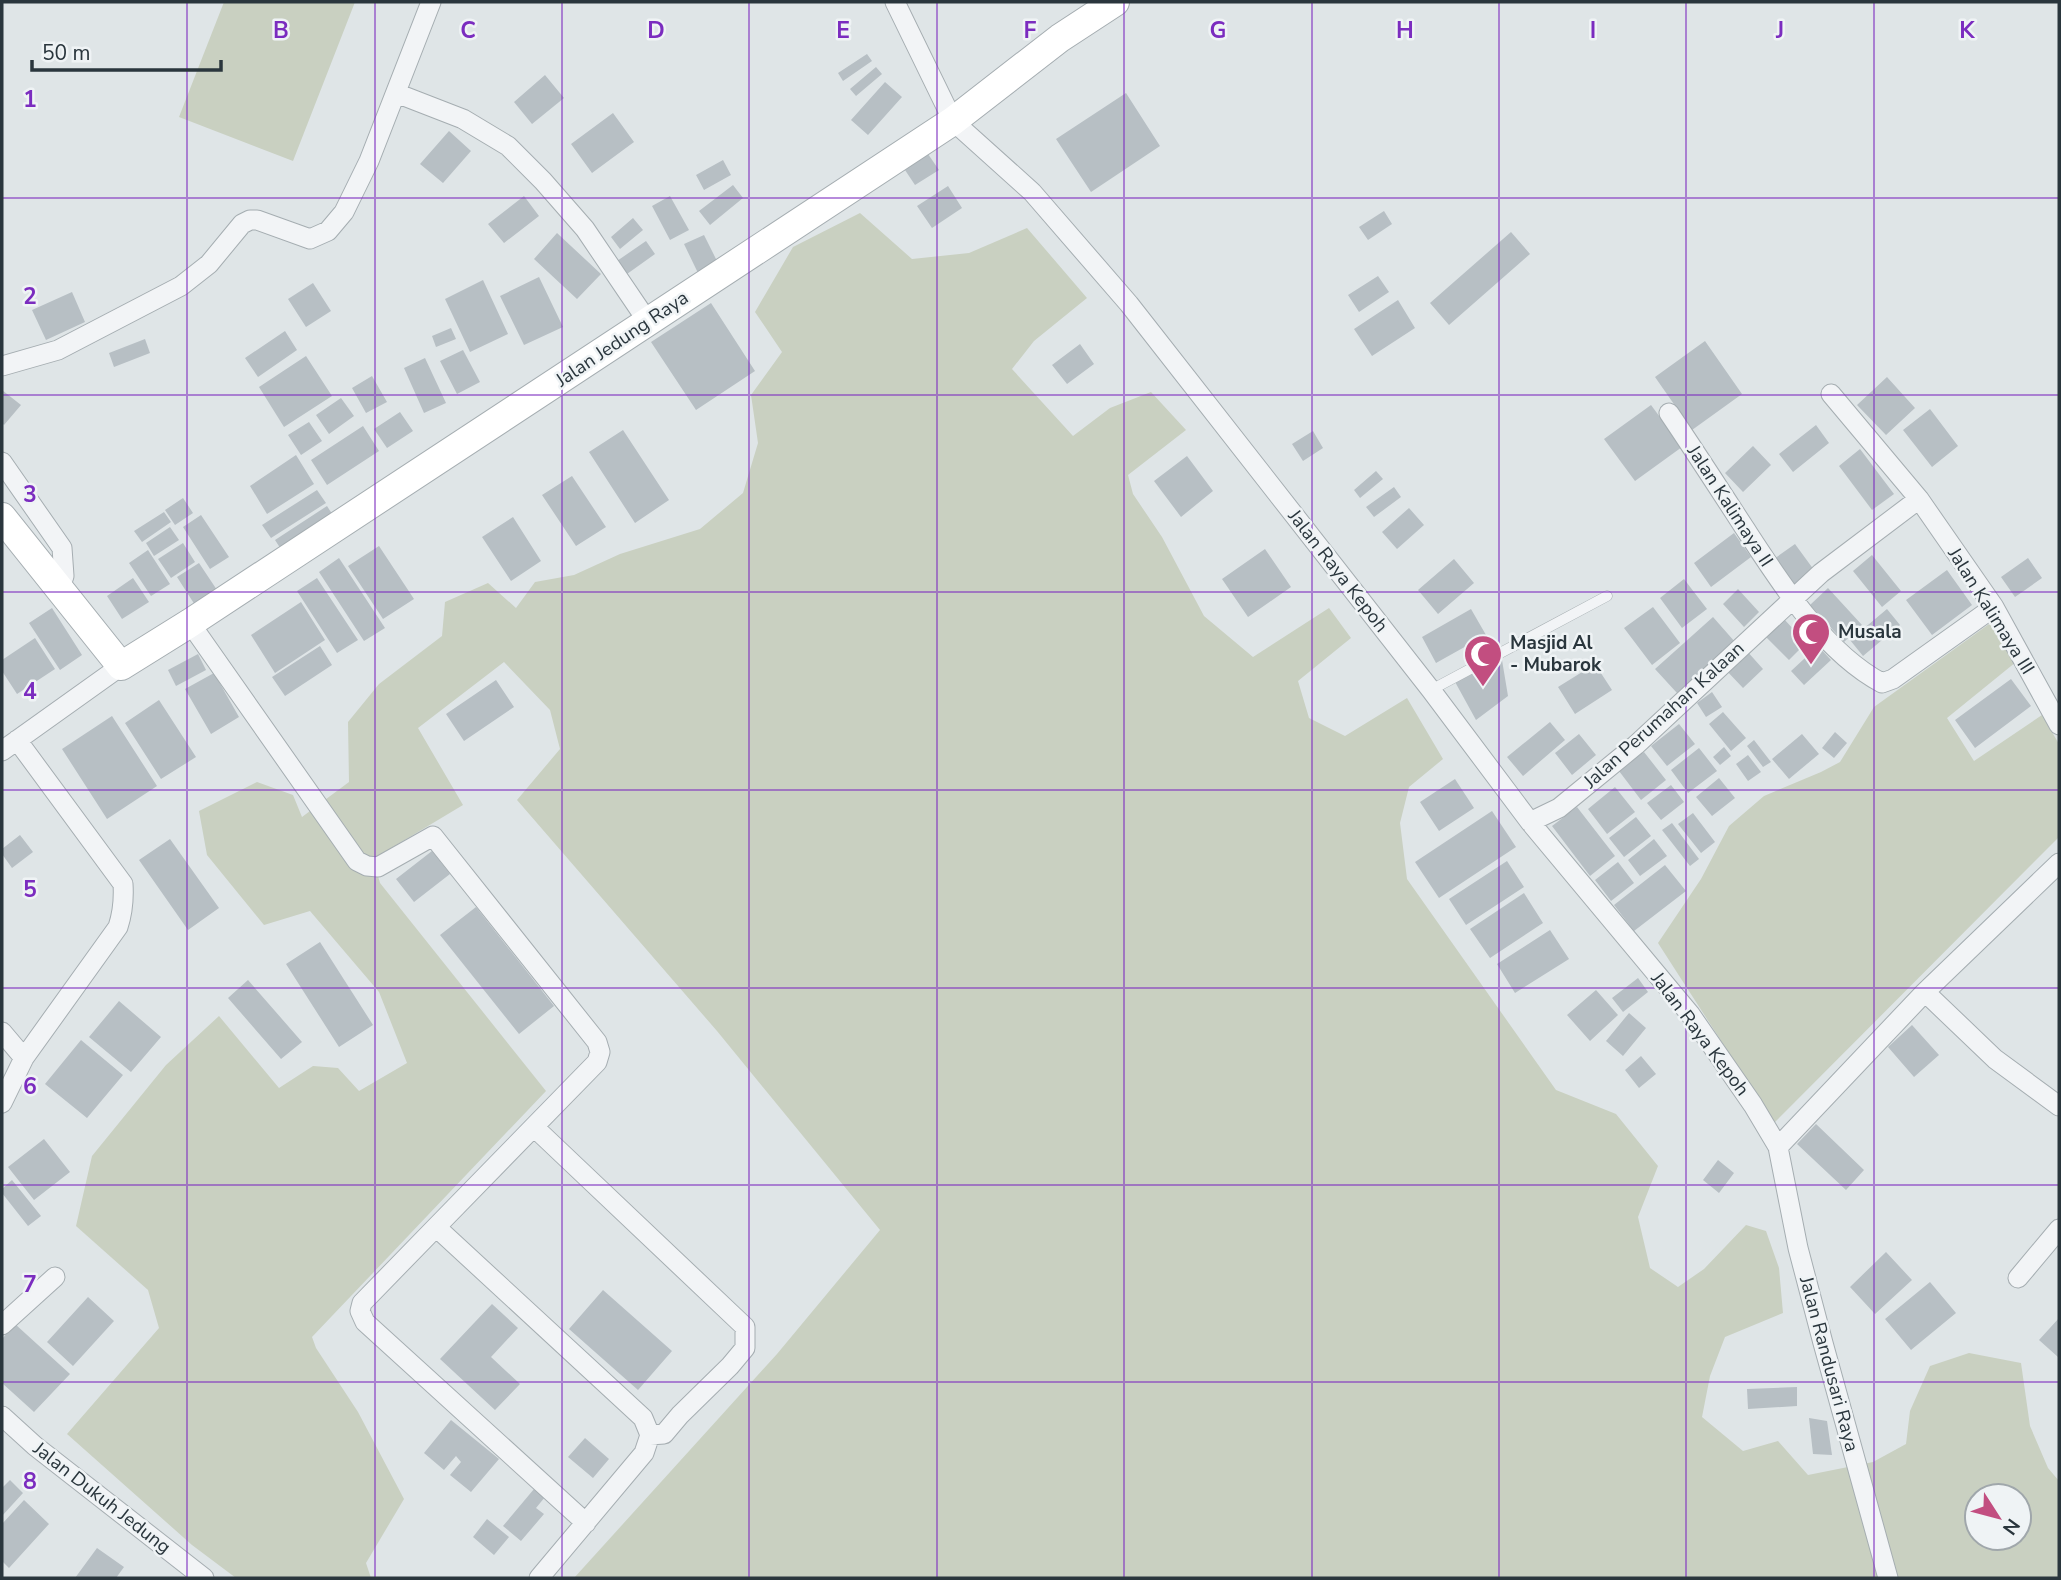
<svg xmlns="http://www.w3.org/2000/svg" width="2061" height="1580" viewBox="0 0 2061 1580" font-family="'Nunito Sans',sans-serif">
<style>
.green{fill:#c9d0c1;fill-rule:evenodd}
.building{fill:#b7bfc4}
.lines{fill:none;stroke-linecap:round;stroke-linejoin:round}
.lane-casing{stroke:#a5adb1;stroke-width:11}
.street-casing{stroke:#a5adb1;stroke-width:21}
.secondary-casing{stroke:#a5adb1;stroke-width:30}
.lane{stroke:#f2f4f6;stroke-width:10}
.street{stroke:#f2f4f6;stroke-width:19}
.secondary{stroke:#fff;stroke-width:28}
.grid{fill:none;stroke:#7b2cbf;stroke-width:2;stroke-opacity:0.55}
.labels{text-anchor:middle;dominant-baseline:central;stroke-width:5;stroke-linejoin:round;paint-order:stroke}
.street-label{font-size:19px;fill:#2a363d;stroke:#eff3f5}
.poi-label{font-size:19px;font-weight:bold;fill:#2a363d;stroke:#eff3f5;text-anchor:start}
.grid-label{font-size:23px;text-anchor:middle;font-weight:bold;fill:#7b2cbf;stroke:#eff3f5;stroke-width:5;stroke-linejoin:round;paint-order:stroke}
</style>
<rect width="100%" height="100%" fill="#dfe5e7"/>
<path class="green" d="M224,2h131l-62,159 -114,-44z
M860,213l52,46 57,-6 58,-25 60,70 -53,43 -22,28 61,67 37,-28 41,-16 35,38 -58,45 5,19 29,43 42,79 49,41 76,-49 22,30 -53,43 11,37 36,18 62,-38 36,61 -34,28 -9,36 7,56 149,211 60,24 42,52 -20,51 12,51 28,19 26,-18 42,-44 20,6 13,37 4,45 -58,24 -15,39 -8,41 41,34 35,-10 30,34 65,-13 33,-18 4,-33 20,-45 39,-13 52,10 9,63 18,42 11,13v97h-1485l203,-224 103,-124 -163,-199 -200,-231 43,-51 -10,-39 -46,-48 -86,66 45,77 -90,54 7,24 166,208 -234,246 4,11 42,64 46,87 -38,64 5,15h-135l-44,-33 -125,-111 92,-106 -11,-38 -72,-64 16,-70 74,-91 53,-49 60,72 34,-22 25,2 21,23 48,-28 -28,-71 -69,-81 -46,14 -57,-70 -8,-44 58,-29 36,13 9,22 47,-35 -1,-60 31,-38 63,-48 3,-34 43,-19 28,25 19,-26 39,-7 46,-21 80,-25 43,-36 15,-50 -7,-48 31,-43 -27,-40 38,-65zM1977,1496h42v42h-42z
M1996,619l20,43 -69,56 27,43 68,-46 17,29v93l-285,286 -116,-180 43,-64 28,-53 35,-30 57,-24 19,-10 34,-55z"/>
<path class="building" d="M867,54l5,7 -29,20 -5,-8z
M876,67l6,7 -26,22 -6,-7z
M545,75l19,23 -32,26 -18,-22z
M885,82l17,15 -34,38 -17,-15z
M1126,93l34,53 -69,46 -35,-53z
M613,113l21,29 -42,31 -21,-29z
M449,131l22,20 -28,32 -23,-19z
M928,154l11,16 -24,15 -10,-15z
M723,160l8,15 -27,15 -8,-15z
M733,185l10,13 -33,27 -11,-14z
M948,186l14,22 -30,20 -15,-22z
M524,196l15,20 -35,27 -16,-19z
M670,196l19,34 -19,10 -18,-34z
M1384,211l8,13 -24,16 -9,-13z
M633,218l10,12 -23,19 -9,-12z
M1511,232l19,22 -81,71 -19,-22z
M557,233l44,41 -24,25 -43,-40z
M704,235l14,28 -20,10 -14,-29z
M646,241l9,13 -28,20 -10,-13z
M1378,276l11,16 -30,20 -11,-17z
M539,277l24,50 -39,18 -24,-49z
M483,280l25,54 -38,18 -25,-53z
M313,283l18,28 -25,16 -18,-28z
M72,292l13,30 -39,18 -14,-30z
M1398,300l17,28 -43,28 -18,-27z
M711,303l44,68 -59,39 -45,-68z
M451,328l5,11 -20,8 -4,-11z
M285,331l12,19 -39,27 -13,-19z
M145,339l5,14 -36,14 -5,-14z
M1705,341l37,53 -50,36 -37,-53z
M1080,344l14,20 -27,20 -15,-19z
M463,350l17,32 -23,12 -17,-33z
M306,356l26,40 -48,31 -25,-40z
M425,358l21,45 -22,10 -20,-45z
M372,376l15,26 -21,11 -14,-25z
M1887,377l28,31 -29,27 -29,-30z
M2,390l19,15 -17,20 -2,-2z
M341,398l13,18 -25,18 -13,-19z
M1651,405l31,42 -47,34 -31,-42z
M1930,409l28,37 -26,21 -29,-37z
M400,412l13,19 -26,17 -13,-19z
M309,422l13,19 -21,14 -13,-20z
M1816,425l13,18 -36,29 -14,-18z
M363,426l16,25 -52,34 -16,-25z
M623,430l46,70 -34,23 -46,-71z
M1313,431l10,17 -20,13 -11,-17z
M1753,446l18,19 -28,27 -18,-19z
M1860,449l34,45 -22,16 -33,-44z
M296,455l18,29 -47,30 -17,-28z
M1187,456l26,35 -32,26 -27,-36z
M1376,471l7,8 -23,19 -6,-8z
M572,476l34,51 -30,19 -34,-51z
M1394,487l7,10 -27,20 -8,-10z
M317,490l9,13 -55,35 -9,-13z
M183,498l10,15 -18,12 -10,-15z
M327,506l11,17 -52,34 -11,-17z
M1409,508l15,17 -27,24 -15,-17z
M164,512l7,10 -29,20 -8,-11z
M201,515l28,42 -19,12 -27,-42z
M513,517l28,44 -30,20 -29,-44z
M170,527l9,13 -25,16 -8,-13z
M1734,533l17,24 -40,30 -17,-24z
M183,543l12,19 -24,16 -13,-19z
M1795,544l19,26 -24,17 -19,-26z
M379,546l35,53 -31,20 -35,-53z
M1265,549l26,38 -43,30 -26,-38z
M148,550l22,34 -19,12 -22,-33z
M1872,555l29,36 -19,16 -29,-36z
M339,558l46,70 -21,13 -45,-69z
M2028,558l14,20 -27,19 -14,-20z
M1454,559l20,24 -36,31 -20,-24z
M199,563l18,27 -22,15 -18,-28z
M1947,570l25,35 -40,30 -26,-35z
M133,578l16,24 -27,17 -15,-23z
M317,578l41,62 -21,13 -40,-62z
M1684,579l23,30 -25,19 -22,-30z
M1828,588l34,37 -18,17 -34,-37z
M1738,589l21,23 -15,15 -21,-23z
M301,602l24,38 -50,33 -24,-38z
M1653,607l27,36 -28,22 -28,-37z
M52,608l30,47 -22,15 -31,-47z
M1471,609l15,26 -50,28 -14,-26z
M1887,609l13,16 -37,31 -13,-16z
M1713,617l22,25 -58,51 -22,-24z
M1784,619l22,24 -17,17 -23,-23z
M35,638l20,31 -38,25 -15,-23v-11z
M320,646l12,19 -47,31 -13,-19z
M1818,646l13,14 -27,25 -13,-14z
M1746,650l17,19 -20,19 -18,-19z
M198,654l8,16 -30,16 -8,-16z
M1501,654l7,42 -32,24 -22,-40z
M1595,664l17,26 -37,24 -17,-27z
M214,673l25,44 -28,17 -26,-45z
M2011,679l20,27 -56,42 -20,-28z
M496,680l18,27 -50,34 -18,-27z
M1712,692l10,15 -16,10 -9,-14z
M159,700l37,57 -35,22 -36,-56z
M1723,712l23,26 -15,13 -22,-27z
M112,716l45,70 -50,33 -45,-70z
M1550,722l15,18 -42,36 -16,-19z
M1679,724l16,20 -28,22 -16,-20z
M1835,732l12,11 -13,15 -12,-10z
M1579,734l17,21 -24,20 -17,-22z
M1802,734l17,20 -30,25 -17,-20z
M1754,740l17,22 -8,5 -16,-21z
M1724,747l7,9 -11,9 -7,-8z
M1699,748l18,23 -29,22 -17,-23z
M1644,752l22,28 -25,20 -22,-29z
M1748,755l13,17 -13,9 -12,-17z
M1719,778l16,20 -23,18 -16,-19z
M1455,779l19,29 -35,23 -19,-29z
M1671,785l13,17 -23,18 -14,-17z
M1615,787l20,25 -28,22 -19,-25z
M1577,807l38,49 -25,20 -38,-50z
M1492,811l24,36 -77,51 -24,-36z
M1693,813l22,29 -14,11 -23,-29z
M1636,817l15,19 -27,21 -15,-19z
M1672,823l27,36 -9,7 -28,-36z
M20,835l13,17 -21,16 -10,-14v-5z
M170,839l49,69 -31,22 -49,-70z
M1654,839l13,17 -27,20 -12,-16z
M432,851l18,23 -36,28 -18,-23z
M1507,861l17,26 -58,38 -17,-26z
M1618,862l16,21 -23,18 -16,-21z
M1665,865l21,26 -52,40 -20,-26z
M1524,893l19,30 -53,35 -20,-29z
M476,907l78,99 -35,28 -79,-99z
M1550,930l19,29 -54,34 -18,-29z
M320,942l53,83 -34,22 -53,-83z
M1638,978l10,14 -25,20 -11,-14z
M248,980l54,62 -21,17 -53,-61z
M1596,990l22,25 -28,26 -23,-26z
M119,1001l42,36 -30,35 -42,-35z
M1629,1013l17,15 -23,28 -17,-15z
M1912,1025l27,30 -25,22 -26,-30z
M81,1040l42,35 -36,43 -42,-34z
M1641,1056l15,18 -17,14 -14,-18z
M1816,1124l48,46 -18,20 -49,-46z
M44,1139l26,33 -36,28 -26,-33z
M1718,1160l16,13 -15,20 -16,-13z
M12,1180l29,36 -13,10 -26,-33v-4z
M1886,1252l26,28 -37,34 -25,-27z
M1930,1282l26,31 -45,37 -26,-31z
M603,1290l69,61 -34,39 -69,-61z
M88,1297l26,24 -41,45 -26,-24z
M492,1304l26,24 -27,29 29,27 -25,26 -55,-51z
M2059,1318v38l-1,1 -19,-17z
M15,1324l55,50 -36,38 -32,-29v-44z
M1797,1387v19l-49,3 -1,-20z
M1809,1418l18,3 5,34 -19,-1z
M451,1420l48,39 -28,33 -21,-17 11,-13 -5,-6 -12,14 -20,-17z
M585,1438l24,21 -16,19 -25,-21z
M10,1480l13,13 -21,23v-28z
M534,1489l11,8 -9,11 8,6 -23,27 -18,-15z
M24,1500l25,24 -40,44 -7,-7v-37z
M487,1519l22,18 -15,18 -21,-18z
M97,1548l27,19 -8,11h-41z"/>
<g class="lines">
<defs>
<path id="lane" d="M1431,690l176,-94"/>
<path id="street" d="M895,2l58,119 79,71 97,112 302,386 99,132 160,192 63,91 25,42 20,101 25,95 65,235
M396,93l67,26 45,27 35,35 42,48 63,93
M2,366l56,-16 123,-64 28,-22 33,-40 8,-4h7l53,19 18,-8 16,-19 25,-51 62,-159
M1831,394l88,105 75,108 65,118
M1669,413c25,37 49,74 73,111 36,55 81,128 140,159l11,-4 101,-72
M2,462l60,86 2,28 -4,12
M190,623l167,238 10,5 11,1 55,-31 164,206 3,10 -3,10 -161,165 207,191 7,17 -6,18 -105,125
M2,751l119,-85
M1530,822l29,-14 77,-63 185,-172 98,-74
M1925,992l70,67 64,47
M2,1032l22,26
M2,1103l22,-45 94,-131c5,-15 6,-27 5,-43l-106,-144
M534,1127l211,200v21l-15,18 -50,49 -16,19 -14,1
M1778,1147l147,-155 134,-129
M436,1227l-74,76 -2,8 5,11 221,201
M2018,1278l41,-49
M2,1325l53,-48
M2,1416l33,30 169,132"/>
<path id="secondary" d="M2,517l119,149 69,-43 763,-502 107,-83 55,-36"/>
</defs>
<use href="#lane" class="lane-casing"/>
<use href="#street" class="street-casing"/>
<use href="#secondary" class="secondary-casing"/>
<use href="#lane" class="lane"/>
<use href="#street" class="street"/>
<use href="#secondary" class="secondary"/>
</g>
<path class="grid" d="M187,2v1576M375,2v1576M562,2v1576M749,2v1576M937,2v1576M1124,2v1576M1312,2v1576M1499,2v1576M1686,2v1576M1874,2v1576M2,198h2057M2,395h2057M2,592h2057M2,790h2057M2,988h2057M2,1185h2057M2,1382h2057"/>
<defs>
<symbol id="mosque-pin" viewBox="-11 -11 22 30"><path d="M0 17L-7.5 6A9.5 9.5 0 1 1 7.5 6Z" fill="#c24e80" stroke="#eff3f5"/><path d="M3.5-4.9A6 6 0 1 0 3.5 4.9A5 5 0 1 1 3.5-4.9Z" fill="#fff"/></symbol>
</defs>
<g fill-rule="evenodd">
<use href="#mosque-pin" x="1789" y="610" width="44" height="60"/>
<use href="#mosque-pin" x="1461" y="632" width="44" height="60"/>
</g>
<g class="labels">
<g class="street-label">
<text transform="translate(622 339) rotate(-34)">Jalan Jedung Raya</text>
<text transform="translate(1730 506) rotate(57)">Jalan Kalimaya II</text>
<text transform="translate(1338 571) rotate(52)">Jalan Raya Kepoh</text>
<text transform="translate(1991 611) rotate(58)">Jalan Kalimaya III</text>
<text transform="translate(1664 715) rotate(-42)">Jalan Perumahan Kalaan</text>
<text transform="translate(1700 1034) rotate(53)">Jalan Raya Kepoh</text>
<text transform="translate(1829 1364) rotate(75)">Jalan Randusari Raya</text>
<text transform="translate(102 1498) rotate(38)">Jalan Dukuh Jedung</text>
</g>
<g class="poi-label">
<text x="1838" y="632">Musala</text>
<text x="1510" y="643">Masjid Al<tspan x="1510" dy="22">- Mubarok</tspan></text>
</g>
</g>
<g class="grid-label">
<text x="281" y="38">B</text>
<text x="468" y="38">C</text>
<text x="656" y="38">D</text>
<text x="843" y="38">E</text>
<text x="1030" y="38">F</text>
<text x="1218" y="38">G</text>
<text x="1405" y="38">H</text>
<text x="1593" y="38">I</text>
<text x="1780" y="38">J</text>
<text x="1967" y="38">K</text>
<text x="30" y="107">1</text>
<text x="30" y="304">2</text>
<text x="30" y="502">3</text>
<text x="30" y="699">4</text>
<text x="30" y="897">5</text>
<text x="30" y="1094">6</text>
<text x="30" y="1292">7</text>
<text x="30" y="1489">8</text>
</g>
<rect width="2061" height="1580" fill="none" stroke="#2a363d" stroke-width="7"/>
<g transform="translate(1998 1517) rotate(126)"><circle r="33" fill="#eff3f5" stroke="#a0a7ab" stroke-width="2"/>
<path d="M0-5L12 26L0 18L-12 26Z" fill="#c24e80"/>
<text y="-10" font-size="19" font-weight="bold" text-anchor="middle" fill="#2a363d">N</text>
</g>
<path d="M32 60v10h189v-10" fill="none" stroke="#2a363d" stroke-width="3.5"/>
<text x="42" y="60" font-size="21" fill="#2a363d" stroke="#eff3f5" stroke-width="5" paint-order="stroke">50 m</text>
</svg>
